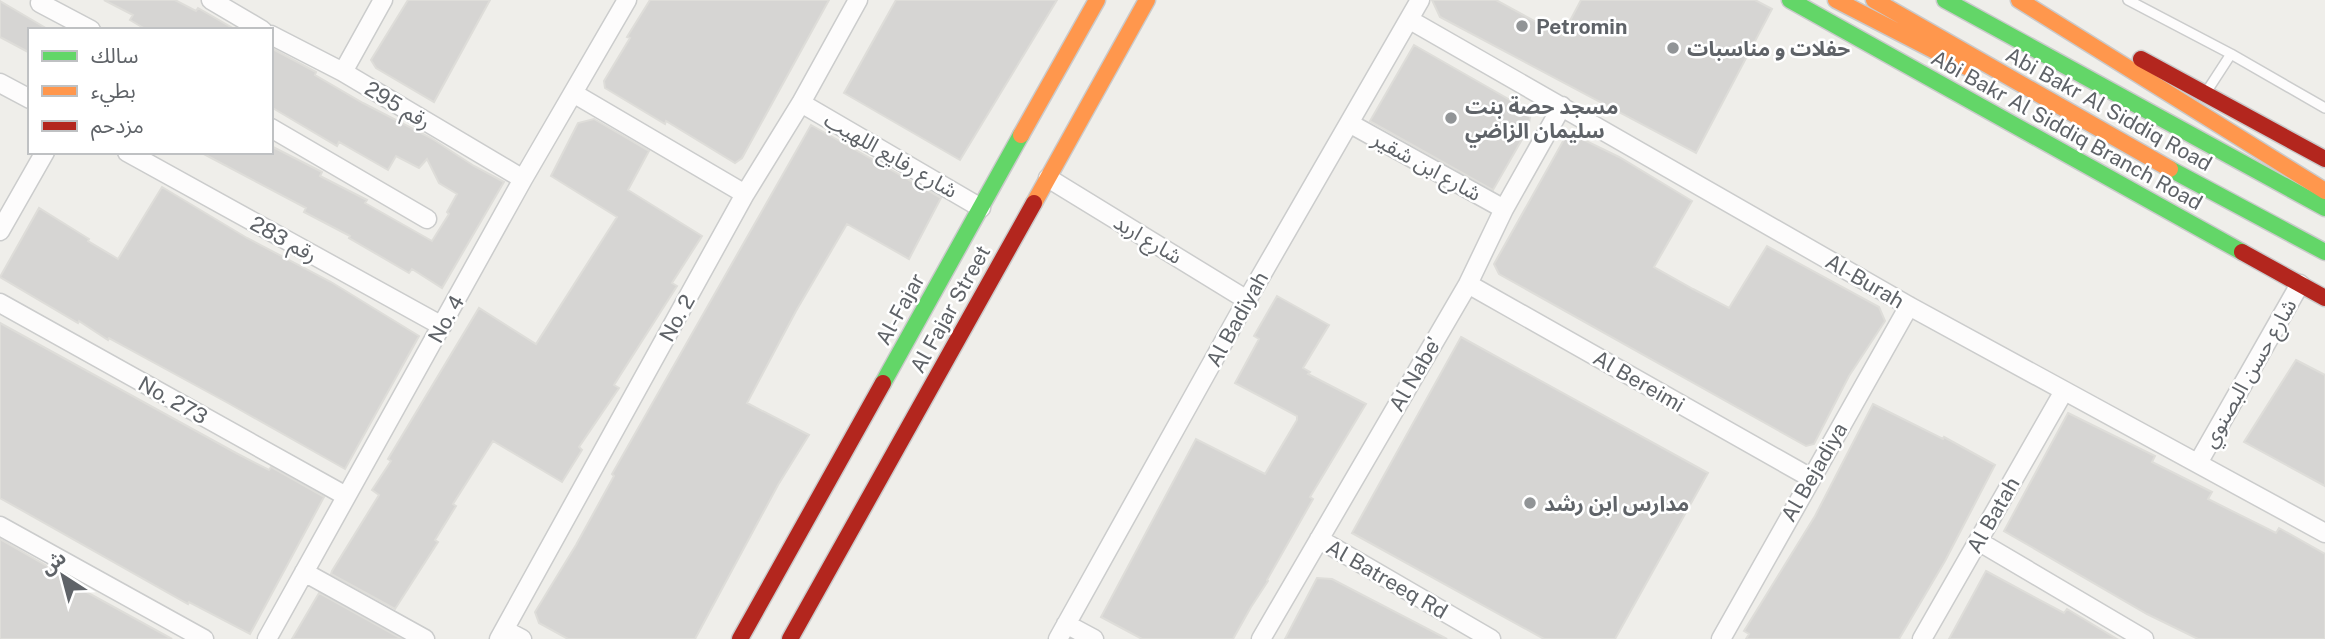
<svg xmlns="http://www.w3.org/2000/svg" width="2325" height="639" viewBox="0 0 2325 639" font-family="'Public Sans','Noto Sans Arabic',sans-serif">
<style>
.building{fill:#d6d5d3;stroke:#deddd9;stroke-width:2}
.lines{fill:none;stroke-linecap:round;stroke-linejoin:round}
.lane-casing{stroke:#cbcccc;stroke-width:12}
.street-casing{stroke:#cbcccc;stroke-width:21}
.fast-casing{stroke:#cacacb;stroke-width:19}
.slow-casing{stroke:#cacacb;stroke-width:19}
.jam-casing{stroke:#cacacb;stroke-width:19}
.lane{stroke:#fdfcfc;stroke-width:9}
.street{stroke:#fdfcfc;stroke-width:18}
.fast{stroke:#63d668;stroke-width:16}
.slow{stroke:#ff974d;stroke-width:16}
.jam{stroke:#b3261e;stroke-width:16}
.poi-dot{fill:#919496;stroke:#fff;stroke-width:2.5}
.labels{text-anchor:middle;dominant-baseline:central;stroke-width:5;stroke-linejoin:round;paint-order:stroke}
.poi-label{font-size:21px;font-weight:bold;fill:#5f6368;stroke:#fff;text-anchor:start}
.street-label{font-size:21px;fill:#5f6368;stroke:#fff}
</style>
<rect width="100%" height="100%" fill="#efeeea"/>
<path class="building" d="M104,0h71l21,11 2,-3 38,22h-89l-17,-10 3,-5z
M408,0h82l-56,102 -58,-34 -5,-8z
M650,0h179l-87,158 -7,5 -69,-42 -1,3 -60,-36 -1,-7 26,-43 -3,-1z
M896,0h161l-97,160 -116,-67z
M1432,0h64l66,36 19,-36h174l17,9 -76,144 -256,-136z
M0,1l49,29h-19v23l-30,-16z
M1414,45l117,67 -3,17 -35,61 -123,-69z
M271,48l45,24 -1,3 48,28 68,35 43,28 30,16 -62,106 -30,-19 -3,4 -60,-35 1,-2 -46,-24 2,-4 -106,-56h71v-6l51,26 -2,4 47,24 -2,3 67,38 17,-27 -2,-2 10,-18 -18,-11 -12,-24 -8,9 -23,-12 -8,14 -49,-28 -2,4 -66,-39z
M594,119l55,32 -21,39 74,46 -30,47 5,3 -63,99 5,3 -40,59 3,3 -20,32 -69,-41 -40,63 3,2 -21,34 3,2 -43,67 -64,-35 1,-3 47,-76 -7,-5 19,-29 -3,-2 91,-151 57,36 81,-127 -66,-41 27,-53z
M811,125l130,73 -32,61 -62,-35 -51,87 -49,92 62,32 -31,50 -83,154h-127l-29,-16 -4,-11 41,-67 38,-69 -2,-2z
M1566,136h10l43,21 73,44 -38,66 39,22 36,19 38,-62 112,61 6,14 -36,55 -35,68 -8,2 -307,-172 -5,-10z
M162,187l85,51 84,44 88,54 -74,133 -117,-66 -119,-65 -1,2 -29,-19 -1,2 -78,-46 39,-69 50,31 -1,2 30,18z
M1277,296l52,29 -26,43 7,4 -2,2 58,30 -56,93 3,2 -46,81 1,1 -17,26 -18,32h-91l-41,-22 95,-178 69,35 32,-54v-4l-62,-33 24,-44 -5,-3z
M0,323l236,130 33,17 2,-3 53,30 -74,137 -61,-32 -1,2 -188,-106z
M1461,337l247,136 -93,166h-71l-192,-106z
M2296,360l29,15v111l-81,-44z
M1873,404l70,35 1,-2 51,28 -50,96 -46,78h-153l3,-5 -5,-3 71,-115z
M2068,413l87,43 -3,6 60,30 -4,7 68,34 3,-5 46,26v85h-127l-51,-25 -143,-83z
M0,539l82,47 -1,3 91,50h-172z
M1986,571l78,42 3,-4 50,30h-168z
M1317,578l15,1 115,60h-162z
M319,593l83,46h-110z"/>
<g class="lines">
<defs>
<path id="lane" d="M2128,0l103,54 94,54
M2207,91l24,-37"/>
<path id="street" d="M211,0l51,30
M40,3l51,27
M1410,20l499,286 416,227
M271,35l72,37 180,107
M343,72l40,-72
M0,83l30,16
M573,93l172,101
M801,103l180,105
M1349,123l155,86
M271,128l156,91
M127,152l315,174
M1048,178l199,122
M0,231l45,-79
M1468,284l343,194
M0,303l346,193
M2198,463l102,-179
M0,526l204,113
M1319,539l172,100
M1978,541l166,98
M304,572l121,67
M1066,624l28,15
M505,630l17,9
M267,639l256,-460 104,-179
M499,639l246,-445 56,-91 57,-103
M1058,639l189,-339 173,-300
M1261,639l207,-355 36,-75 58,-103
M1721,639l188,-333
M1922,639l142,-248"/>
<path id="fast" d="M1790,0l452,252
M1945,0l380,208
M2170,169l155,83
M883,383l138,-248"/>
<path id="slow" d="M1836,0l130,67
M1874,0l296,169
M2019,0l306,191
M1021,135l76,-135
M1034,203l113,-203"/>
<path id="jam" d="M2141,59l184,100
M2242,252l83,46
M740,639l143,-256
M790,639l244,-436"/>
</defs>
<use href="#lane" class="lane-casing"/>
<use href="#street" class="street-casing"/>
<use href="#fast" class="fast-casing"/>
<use href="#slow" class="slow-casing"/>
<use href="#jam" class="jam-casing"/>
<use href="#lane" class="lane"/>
<use href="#street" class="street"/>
<use href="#fast" class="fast"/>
<use href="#slow" class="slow"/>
<use href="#jam" class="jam"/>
</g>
<g class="poi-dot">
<circle cx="1522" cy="26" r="7"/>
<circle cx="1673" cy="48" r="7"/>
<circle cx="1451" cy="118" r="7"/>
<circle cx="1530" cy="503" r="7"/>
</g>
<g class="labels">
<g class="poi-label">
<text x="1536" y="26">Petromin</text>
<text x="1687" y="48">حفلات و مناسبات</text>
<text x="1465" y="106">مسجد حصة بنت<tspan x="1465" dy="24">سليمان الزاضي</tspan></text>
<text x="1544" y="503">مدارس ابن رشد</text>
</g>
<g class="street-label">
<text transform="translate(398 105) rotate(31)">رقم 295</text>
<text transform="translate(2109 109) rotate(29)">Abi Bakr Al Siddiq Road</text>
<text transform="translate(2067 130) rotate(29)">Abi Bakr Al Siddiq Branch Road</text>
<text transform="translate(891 155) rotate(30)">شارع رفايع اللهيب</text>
<text transform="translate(1427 166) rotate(29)">شارع ابن شقير</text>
<text transform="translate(284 239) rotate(29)">رقم 283</text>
<text transform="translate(1148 239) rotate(31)">شارع اربد</text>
<text transform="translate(1865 281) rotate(30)">Al-Burah</text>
<text transform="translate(900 309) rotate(-61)">Al-Fajar</text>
<text transform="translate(950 309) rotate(-61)">Al Fajar Street</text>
<text transform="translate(677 318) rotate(-61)">No. 2</text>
<text transform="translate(446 319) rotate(-61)">No. 4</text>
<text transform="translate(1237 319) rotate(-61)">Al Badiyah</text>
<text transform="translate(2249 373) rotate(-60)">شارع حسن البصنوي</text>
<text transform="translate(1415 374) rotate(-60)">Al Nabe'</text>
<text transform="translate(1639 381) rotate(30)">Al Bereimi</text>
<text transform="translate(173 400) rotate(29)">No. 273</text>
<text transform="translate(1814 472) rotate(-60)">Al Bejadiya</text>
<text transform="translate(1993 515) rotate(-60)">Al Batah</text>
<text transform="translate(1387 579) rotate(30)">Al Batreeq Rd</text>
</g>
</g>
<rect x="28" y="28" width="245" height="126" fill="#ffffff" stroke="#bfc1c3" stroke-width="2"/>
<rect x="42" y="51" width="35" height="10" fill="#63d668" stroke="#bfc1c3" stroke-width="2"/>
<text x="91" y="63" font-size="21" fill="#5f6368">سالك</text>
<rect x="42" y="86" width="35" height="10" fill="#ff974d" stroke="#bfc1c3" stroke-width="2"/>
<text x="91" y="98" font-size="21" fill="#5f6368">بطيء</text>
<rect x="42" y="121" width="35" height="10" fill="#b3261e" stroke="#bfc1c3" stroke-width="2"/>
<text x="91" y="133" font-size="21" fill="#5f6368">مزدحم</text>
<g transform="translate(63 576) rotate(324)" stroke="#ffffff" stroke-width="5" paint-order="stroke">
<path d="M0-5L12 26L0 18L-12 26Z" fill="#5f6368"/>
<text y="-10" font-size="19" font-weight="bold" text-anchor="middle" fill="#5f6368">ش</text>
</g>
</svg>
